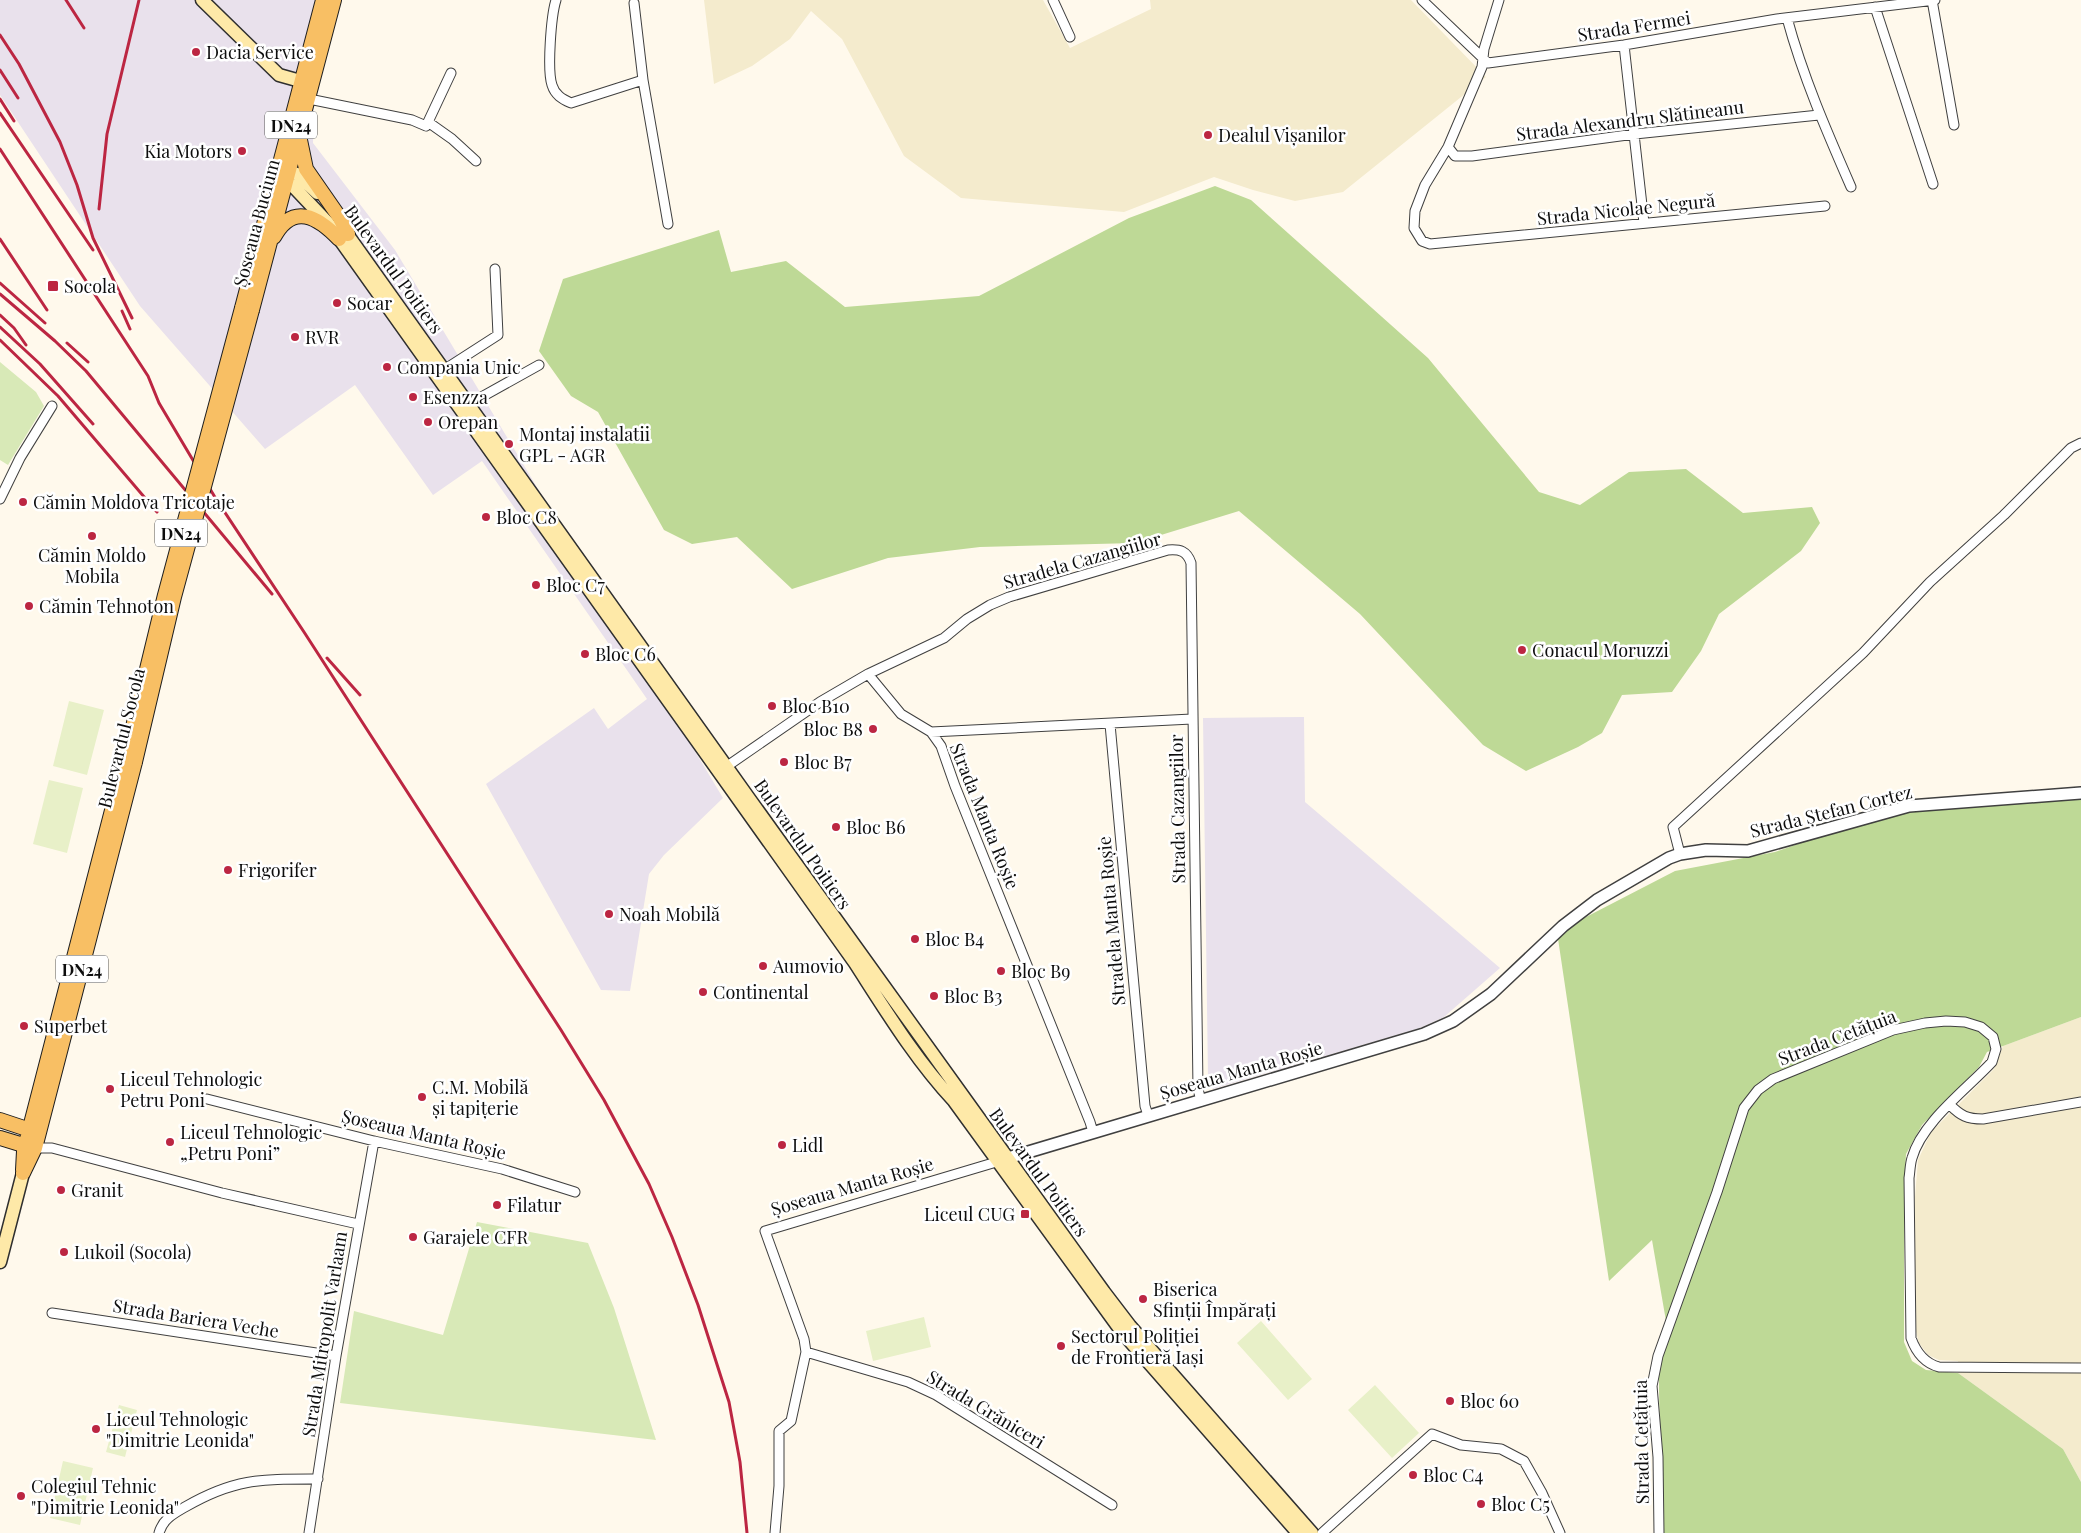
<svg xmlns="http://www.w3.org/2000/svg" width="2081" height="1533" viewBox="0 0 2081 1533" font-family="'Playfair Display',serif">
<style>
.industrial{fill:#e9e1ec}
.farmland{fill:#f4ebcd}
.green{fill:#d8e9b7}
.forest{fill:#bed996}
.pitch{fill:#e8f0c8}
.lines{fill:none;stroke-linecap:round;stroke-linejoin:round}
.minor-casing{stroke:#404040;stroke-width:11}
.tertiary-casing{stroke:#404040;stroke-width:14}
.secondary-casing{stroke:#2f2f2f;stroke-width:15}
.primary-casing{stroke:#1e1e1e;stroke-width:16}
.minor{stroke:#fff;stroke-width:9}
.tertiary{stroke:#fff;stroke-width:11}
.secondary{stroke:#fee9a8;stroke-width:12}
.primary{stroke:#f8bf64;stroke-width:14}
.rail{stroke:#bc2642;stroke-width:3}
.primary-bridge-casing{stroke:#1e1e1e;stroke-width:16;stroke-linecap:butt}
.primary-bridge{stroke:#f8bf64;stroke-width:14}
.poi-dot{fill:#bc2642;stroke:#fff;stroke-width:2}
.labels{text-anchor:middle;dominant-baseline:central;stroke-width:5;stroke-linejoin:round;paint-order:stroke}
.shield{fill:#fff;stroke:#565656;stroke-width:1}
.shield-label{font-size:16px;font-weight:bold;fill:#0d0d0d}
.street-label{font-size:18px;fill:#0d0d0d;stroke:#fff}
.poi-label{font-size:18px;fill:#0d0d0d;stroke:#fff;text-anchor:start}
</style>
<rect width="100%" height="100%" fill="#fff9ec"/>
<path class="industrial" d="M0,0h316l-3,143 82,107 328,548 -59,57 -15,19 -19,117 -29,-1 -115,-206 108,-76 14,21 39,-30 -165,-238 -49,34 -78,-110 -90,64 -125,-143 -140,-211z
M1304,717l1,85 195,166 -56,49 -24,11 -207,61 -5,-11 -5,-360z"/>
<path class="farmland" d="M704,0h339l27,48 81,-39 -1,-9h261l75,77 -143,115 -48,9 -42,-11 -39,-13 -90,35 -163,-14 -57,-42 -62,-117 -31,-28 -21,28 -38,27 -38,18z
M2081,1017v465l-18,-33 -105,-76v-12l-19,-1 -11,-5 -9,-12 -4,-15v-131l3,-37 13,-28 63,-63 9,-23z"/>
<path class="green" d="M0,362l36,30 8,14 -36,59 -8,-5z
M477,1222l111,21 26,65 42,132 -316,-37 14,-92 89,24z"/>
<path class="forest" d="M1215,186l36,14 177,158 111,134 41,13 49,-33 57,-3 57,44 69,-6 8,16 -19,28 -82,63 -18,37 -29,41 -50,3 -20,38 -24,14 -52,24 -43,-26 -123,-131 -121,-103 -104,32 -155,4 -92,11 -96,31 -55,-52 -45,7 -28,-14 -66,-118 -27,-16 -32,-45 24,-72 156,-49 12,42 55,-11 59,46 134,-11 150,-78z
M2081,795v222l-94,35 -8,15 -57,58 -16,29 -2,41v147l8,19 14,9 32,3 105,76 18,33v51h-419l-3,-143v-46l7,-23 -14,-81 -43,41 -52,-349 118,-61 100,-19 135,-47z"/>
<path class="pitch" d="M69,701l35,9 -17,65 -34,-9z
M49,780l34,8 -16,65 -34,-9z
M924,1317l7,30 -58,14 -7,-30z
M1261,1321l51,58 -24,21 -51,-57z
M1375,1385l44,48 -27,25 -44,-48z
M119,1405l18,5 -12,47 -19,-5z
M63,1461l30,7 -13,57 -30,-7z"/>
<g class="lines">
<defs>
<path id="minor" d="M556,0c-5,16 -9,70 -4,85 3,10 10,14 19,18l72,-23
M1053,0l17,37
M1422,0l66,63 136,-18 153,-26 158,-19
M1499,0l-15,49 -2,18 -34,80 -23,38 -10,26 -1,17 8,13 8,3 395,-38
M1932,0l22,125
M634,3l9,77 25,144
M1875,7l58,177
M1787,18c16,59 40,114 64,169
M1624,45l20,178
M309,99l103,21 14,6 2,-4 24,17 24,22
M428,122l23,-49
M1448,147l7,9h17l163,-22 184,-19
M439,373l59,-38 -3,-66
M469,404l70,-39
M0,499l20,-41 32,-52
M868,674l76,-36 23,-19 23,-14 19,-8 159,-47c12,-1 19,1 23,13l7,526 3,12
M1110,724l35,382 3,9
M931,732l261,-13
M723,769l97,-67 48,-28 33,40 30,18 10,14 14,40 135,336 3,10
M1680,854l-7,-27 190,-174 67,-71 74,-67 67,-67 10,-5
M207,1099l167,42 128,28 73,23
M1950,1105c11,11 17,14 33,14l98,-17
M35,1148h17l170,45 136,31
M52,1313l284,43
M806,1352l102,30 28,13 176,110
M159,1533c4,-14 14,-19 26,-26 50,-29 77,-28 133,-28
M309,1533l27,-177 38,-215
M775,1533l4,-47v-55l12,-10 15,-69 -2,-13 -39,-108 238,-71
M1322,1533l110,-99 29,11 40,4 23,12 18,32 18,40
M1659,1533l-1,-76 -6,-71 6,-30 59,-164 27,-84 14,-18 15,-11 120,-49 32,-7 21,-2 19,1 16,5 12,10 3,12 -4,13c-25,27 -70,60 -80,96 -2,6 -2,14 -3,20l2,160c5,14 13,25 28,29l142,1"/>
<path id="tertiary" d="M1008,1158l416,-124 29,-13 38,-27 72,-68 34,-26 72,-42 11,-4 26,-4 42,1 161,-45 172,-13"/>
<path id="secondary" d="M202,0l77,75 32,9
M281,169l16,5 20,19
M276,181l16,4 36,38 527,740c31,48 60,96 99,138l168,231 176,201
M342,227l406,570 356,495 26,34 182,207
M0,1262l23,-89"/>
<path id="primary" d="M300,140l6,29 34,49 8,16
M274,237c19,-35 44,-20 65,2
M242,308l81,-308
M252,310l82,-310
M0,1120l36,12
M0,1138l33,10
M23,1170l1,-19 101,-391
M23,1173l12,-25 100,-386"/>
</defs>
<use href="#minor" class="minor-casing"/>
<use href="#tertiary" class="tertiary-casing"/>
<use href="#secondary" class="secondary-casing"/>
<use href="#primary" class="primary-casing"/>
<use href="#minor" class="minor"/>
<use href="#tertiary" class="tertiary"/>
<use href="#secondary" class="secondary"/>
<use href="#primary" class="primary"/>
<path class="rail" d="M66,0l18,28
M0,35l19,29 41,78 17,43 16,53 39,80
M0,70l18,28
M0,99l14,22
M0,113l93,137
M0,149l148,227 11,27 57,96 88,133 257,398 43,70 45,84 23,53 26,68 31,97 11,60 7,71
M99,209l8,-75 32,-134
M0,239l47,71
M0,283l45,40
M0,294l55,47 31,30 186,223
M122,311l8,18
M0,315l14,13 12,17
M0,327l40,37 53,60
M0,340l58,56 99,116
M67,343l21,19
M327,658l33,37"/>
<defs>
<path id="primary-bridge" d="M125,760l40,-165 77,-287
M135,762l39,-165 78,-287"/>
</defs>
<use href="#primary-bridge" class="primary-bridge-casing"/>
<use href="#primary-bridge" class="primary-bridge"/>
</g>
<g class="poi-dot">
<circle cx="196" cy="52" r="5"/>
<circle cx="1208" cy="135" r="5"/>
<circle cx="242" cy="151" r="5"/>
<rect x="47" y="280" width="12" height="12" rx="2.5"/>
<circle cx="337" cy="303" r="5"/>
<circle cx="295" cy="337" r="5"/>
<circle cx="387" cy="367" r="5"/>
<circle cx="413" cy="397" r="5"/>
<circle cx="428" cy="422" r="5"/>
<circle cx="509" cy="444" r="5"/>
<circle cx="23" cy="502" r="5"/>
<circle cx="486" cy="517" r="5"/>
<circle cx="92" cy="536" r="5"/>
<circle cx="536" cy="585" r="5"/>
<circle cx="29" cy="606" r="5"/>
<circle cx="1522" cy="650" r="5"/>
<circle cx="585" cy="654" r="5"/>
<circle cx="772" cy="706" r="5"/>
<circle cx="873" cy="729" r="5"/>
<circle cx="784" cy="762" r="5"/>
<circle cx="836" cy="827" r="5"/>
<circle cx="228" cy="870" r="5"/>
<circle cx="609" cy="914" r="5"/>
<circle cx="915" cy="939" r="5"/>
<circle cx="763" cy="966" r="5"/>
<circle cx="1001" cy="971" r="5"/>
<circle cx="703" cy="992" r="5"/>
<circle cx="934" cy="996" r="5"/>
<circle cx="24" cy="1026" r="5"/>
<circle cx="110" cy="1089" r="5"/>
<circle cx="422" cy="1097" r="5"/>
<circle cx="170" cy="1142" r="5"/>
<circle cx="782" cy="1145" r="5"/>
<circle cx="61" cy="1190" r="5"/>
<circle cx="497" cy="1205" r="5"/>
<rect x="1020" y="1209" width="10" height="10" rx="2.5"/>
<circle cx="413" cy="1237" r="5"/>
<circle cx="64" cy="1252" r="5"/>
<circle cx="1143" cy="1299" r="5"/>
<circle cx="1061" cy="1346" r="5"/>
<circle cx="1450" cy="1401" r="5"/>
<circle cx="96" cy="1429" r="5"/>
<circle cx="1413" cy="1475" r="5"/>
<circle cx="21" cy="1496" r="5"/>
<circle cx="1481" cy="1504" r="5"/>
</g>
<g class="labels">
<g class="shield">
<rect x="265" y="111.5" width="52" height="27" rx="4"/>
<rect x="155" y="519.5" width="52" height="27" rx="4"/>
<rect x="56" y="955.5" width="52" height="27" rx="4"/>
</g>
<g class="shield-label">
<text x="291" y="125">DN24</text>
<text x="181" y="533">DN24</text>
<text x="82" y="969">DN24</text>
</g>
<g class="street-label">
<text transform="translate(1634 26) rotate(-9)">Strada Fermei</text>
<text transform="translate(1630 120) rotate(-7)">Strada Alexandru Slătineanu</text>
<text transform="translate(1626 209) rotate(-6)">Strada Nicolae Negură</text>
<text transform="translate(256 223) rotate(-75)">Șoseaua Bucium</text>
<text transform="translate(394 269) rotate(54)">Bulevardul Poitiers</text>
<text transform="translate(1082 560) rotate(-16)">Stradela Cazangiilor</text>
<text transform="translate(121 738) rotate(-76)">Bulevardul Socola</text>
<text transform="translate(1177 809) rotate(-91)">Strada Cazangiilor</text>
<text transform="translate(1831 811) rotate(-14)">Strada Ștefan Cortez</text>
<text transform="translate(985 816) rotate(68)">Strada Manta Roșie</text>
<text transform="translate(803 844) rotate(55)">Bulevardul Poitiers</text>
<text transform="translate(1111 921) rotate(-95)">Stradela Manta Roșie</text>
<text transform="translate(1837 1037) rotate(-21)">Strada Cetățuia</text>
<text transform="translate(1241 1070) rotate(-16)">Șoseaua Manta Roșie</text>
<text transform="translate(424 1134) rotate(13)">Șoseaua Manta Roșie</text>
<text transform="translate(1039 1172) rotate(54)">Bulevardul Poitiers</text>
<text transform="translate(852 1186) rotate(-16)">Șoseaua Manta Roșie</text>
<text transform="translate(196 1318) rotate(9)">Strada Bariera Veche</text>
<text transform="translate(324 1334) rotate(-81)">Strada Mitropolit Varlaam</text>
<text transform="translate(986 1409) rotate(31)">Strada Grăniceri</text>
<text transform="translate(1641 1442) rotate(-91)">Strada Cetățuia</text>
</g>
<g class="poi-label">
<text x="206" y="52">Dacia Service</text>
<text x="1218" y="135">Dealul Vișanilor</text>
<text x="232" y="151" text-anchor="end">Kia Motors</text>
<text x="64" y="286">Socola</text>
<text x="347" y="303">Socar</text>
<text x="305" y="337">RVR</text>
<text x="397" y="367">Compania Unic</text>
<text x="423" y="397">Esenzza</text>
<text x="438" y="422">Orepan</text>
<text x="519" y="434">Montaj instalatii<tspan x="519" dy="21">GPL - AGR</tspan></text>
<text x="33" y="502">Cămin Moldova Tricotaje</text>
<text x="496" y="517">Bloc C8</text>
<text x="92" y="555" text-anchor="middle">Cămin Moldo<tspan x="92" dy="21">Mobila</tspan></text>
<text x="546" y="585">Bloc C7</text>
<text x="39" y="606">Cămin Tehnoton</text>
<text x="1532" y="650">Conacul Moruzzi</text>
<text x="595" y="654">Bloc C6</text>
<text x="782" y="706">Bloc B10</text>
<text x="863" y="729" text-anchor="end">Bloc B8</text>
<text x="794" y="762">Bloc B7</text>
<text x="846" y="827">Bloc B6</text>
<text x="238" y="870">Frigorifer</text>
<text x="619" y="914">Noah Mobilă</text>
<text x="925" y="939">Bloc B4</text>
<text x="773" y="966">Aumovio</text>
<text x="1011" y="971">Bloc B9</text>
<text x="713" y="992">Continental</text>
<text x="944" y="996">Bloc B3</text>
<text x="34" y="1026">Superbet</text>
<text x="120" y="1079">Liceul Tehnologic<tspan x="120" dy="21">Petru Poni</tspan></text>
<text x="432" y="1087">C.M. Mobilă<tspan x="432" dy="21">și tapițerie</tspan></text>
<text x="180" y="1132">Liceul Tehnologic<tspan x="180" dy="21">„Petru Poni”</tspan></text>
<text x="792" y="1145">Lidl</text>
<text x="71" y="1190">Granit</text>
<text x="507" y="1205">Filatur</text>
<text x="1015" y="1214" text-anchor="end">Liceul CUG</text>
<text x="423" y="1237">Garajele CFR</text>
<text x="74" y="1252">Lukoil (Socola)</text>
<text x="1153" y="1289">Biserica<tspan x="1153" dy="21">Sfinții Împărați</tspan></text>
<text x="1071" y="1336">Sectorul Poliției<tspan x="1071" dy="21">de Frontieră Iași</tspan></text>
<text x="1460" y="1401">Bloc 60</text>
<text x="106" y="1419">Liceul Tehnologic<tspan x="106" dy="21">"Dimitrie Leonida"</tspan></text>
<text x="1423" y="1475">Bloc C4</text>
<text x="31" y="1486">Colegiul Tehnic<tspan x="31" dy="21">"Dimitrie Leonida"</tspan></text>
<text x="1491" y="1504">Bloc C5</text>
</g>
</g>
</svg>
